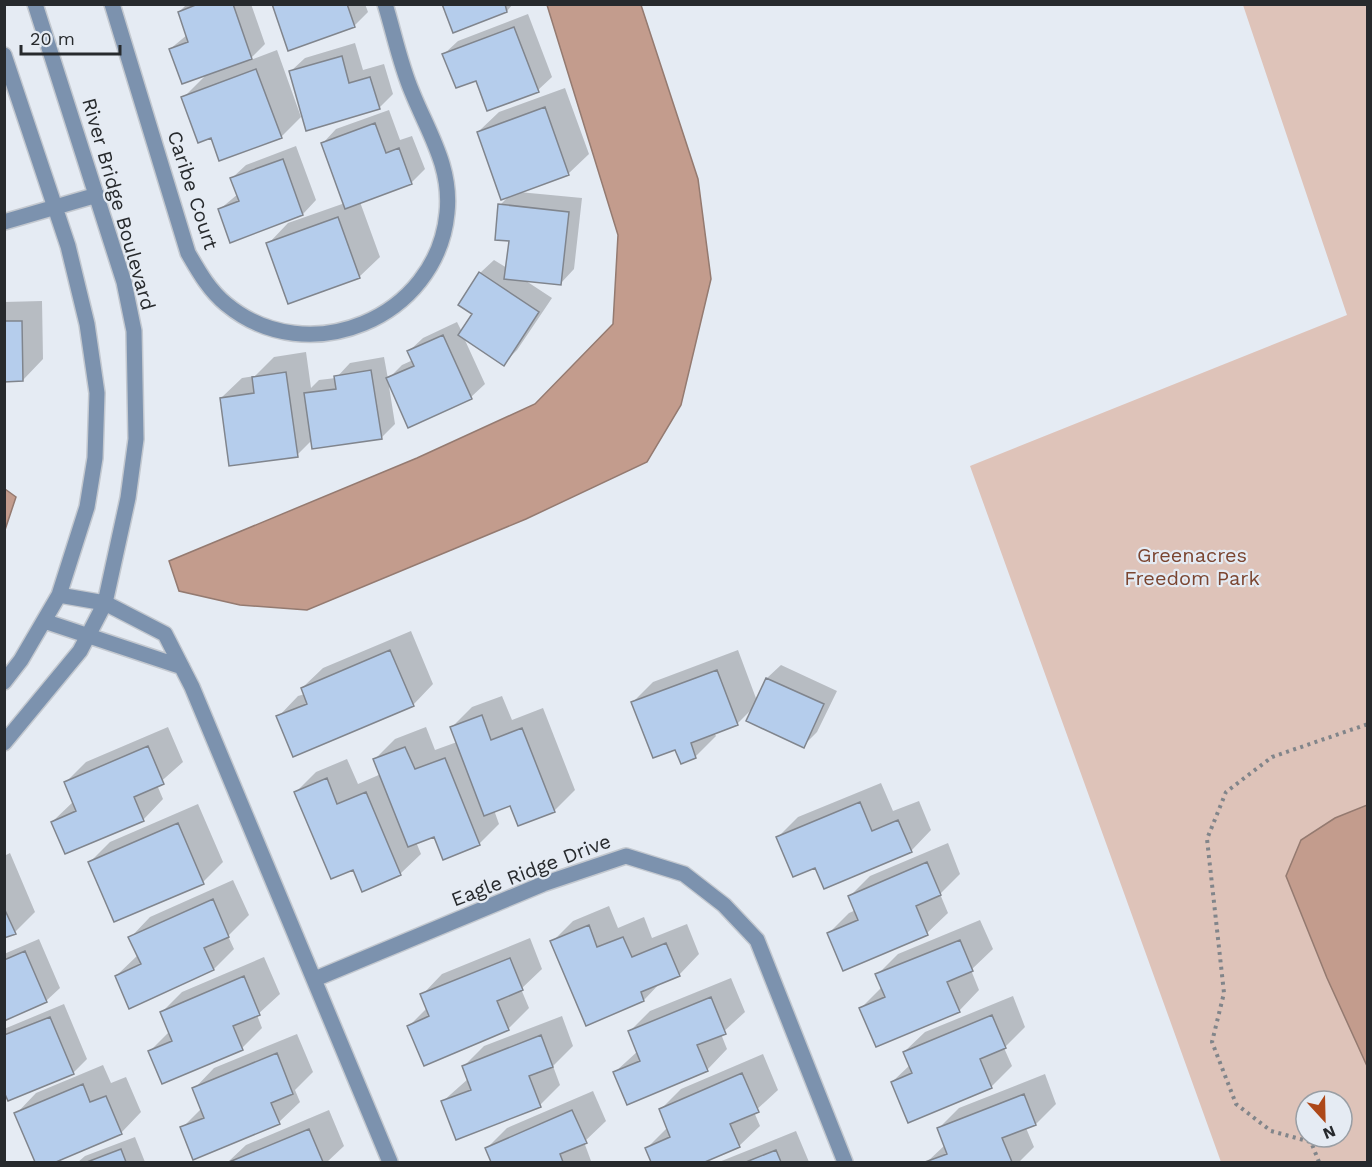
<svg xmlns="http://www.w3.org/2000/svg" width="1372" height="1167" viewBox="0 0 1372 1167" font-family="'Work Sans',sans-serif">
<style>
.green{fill:#dec3b9;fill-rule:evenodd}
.water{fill:#c39c8d;stroke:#947a70;stroke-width:1.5}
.shadow{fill:#0003}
.building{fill:#b5cdec;stroke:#80858d;stroke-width:1.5}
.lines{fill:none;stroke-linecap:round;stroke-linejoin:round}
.minor-casing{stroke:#c3c8cf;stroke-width:18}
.path{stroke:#81858a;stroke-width:4;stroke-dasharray:3 4.5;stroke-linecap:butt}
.minor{stroke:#7c92ae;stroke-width:15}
.labels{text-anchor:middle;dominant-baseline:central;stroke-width:4.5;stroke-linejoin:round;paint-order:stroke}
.street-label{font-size:20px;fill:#272a2d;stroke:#e5ebf3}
.park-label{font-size:20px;fill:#7b4530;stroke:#e5ebf3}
</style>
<rect width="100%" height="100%" fill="#e5ebf3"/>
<path class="green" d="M1243,5h124v1157h-146l-251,-696 377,-151zM1306,1101h36v36h-36z"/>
<path class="water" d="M547,5h94l57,174 13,100 -30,126 -34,57 -121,57 -219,91 -67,-5 -61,-14 -10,-30 248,-103 118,-54 78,-80 5,-89z
M5,489l11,8 -11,33z
M1367,805v261l-40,-88 -41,-102 15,-36 34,-22z"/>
<path class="shadow" d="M187,4h64l14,40 -17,17 29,-11 24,67 -20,20 -70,-1 -28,-38 25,-25 -38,-24 17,-14 -8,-23z
M273,4h92l3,8 -14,14z
M444,4h69l-6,7z
M528,14l24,63 -14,13 -94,-36 14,-13z
M355,43l8,27 21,-6 9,30 -14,14 -88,-37 14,-13z
M565,88l24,66 -21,20 -49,18 63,6 -8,71 -13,14 -38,-4 29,19 -35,52 -14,14 -39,-26 21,46 -14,13 -83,-17 7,44 -14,14 -69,2 -15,15 -76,-57 21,-20 13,-2 19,-19 32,-5 5,36 8,-8 17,-2 14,-15 34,-6 4,22 14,-14 11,-5 -4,-9 14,-13 34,-16 5,10 12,-19 6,-40 14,-13 13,8 3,-28 -10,-35 10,-10 -32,-63 21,-20z
M389,110l11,30 12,-4 13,33 -14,14 -51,19 20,55 -21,20 -91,-33 20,-21 57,-20 -22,-60 13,-14z
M296,146l20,54 -13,14 -83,-5 18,-15 -6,-16 14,-13z
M42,301l1,58 -20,21h-19v-78z
M411,631l22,53 -20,21 -135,12 20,-21 7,-2 -3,-6 21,-20z
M738,650l19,51 10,-23 14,-13 56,26 -20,41 -14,14 -49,-39 -17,17 -23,9 2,3 -21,21 -19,-9 -43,-46 20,-20z
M502,696l10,24 31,-12 32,82 -21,21 -43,-7 -17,6 5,14 -20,20 -44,-9 -19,7 5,12 -21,20 -47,-6 -57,-76 20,-20 31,-13 11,25 23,-10 -6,-15 20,-20 31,-12 9,23 22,-8 -6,-14 21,-21z
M168,727l15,35 -26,23 6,14 -20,21 -91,2 22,-21 -8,-19 20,-20z
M881,783l12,28 26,-10 12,29 -20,21 -133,-14 20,-20z
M198,804l25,58 -20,20 -113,-20 20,-20z
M948,843l12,31 -20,20 8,19 -21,20h-98l20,-20 7,-3 -6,-14 20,-20z
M10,853l25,59 -20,20 -11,5v-81z
M233,880l16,35 -21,21 6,13 -20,20 -98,7 22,-21 -8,-17 20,-21z
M609,906l9,22 26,-11 8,21 35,-14 12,30 -20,21 -17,6 -18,19 -92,-58 21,-21z
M980,920l13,29 -22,21 8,20 -20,21 -98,-3 20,-20 -4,-13 21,-21z
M530,938l12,31 -21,20 8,19 -21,21 -99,-3 18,-18 -5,-13 20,-21z
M39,939l21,49 -14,13 -42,18v-65z
M264,957l16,37 -23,21 5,13 -20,20 -93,4 21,-21 -8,-19 20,-20z
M731,978l14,34 -24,22 6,15 -20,21 -92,2 23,-21 -8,-20 20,-20z
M1013,996l12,31 -21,21 8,18 -21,21 -99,-5 18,-17 -6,-13 21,-20z
M64,1004l23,55 -14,14 -69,15v-59z
M562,1016l11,30 -20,20 7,19 -20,20 -98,-3 26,-23 -5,-12 21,-21z
M297,1034l16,38 -18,18 5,12 -21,20 -97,6 20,-20 -8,-19 20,-21z
M763,1054l15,36 -24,22 6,14 -21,20 -38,16h-48l-6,-14 21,-21 -8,-17 21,-21z
M103,1065l8,18 15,-6 15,35 -20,21 -69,29h-15l-21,-48 20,-21z
M1045,1074l11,30 -20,20 -10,4 8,19 -15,15h-92l18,-17 -6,-17 20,-20z
M593,1091l13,30 -22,21 7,19 -2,1h-97l-5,-14 20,-20z
M329,1110l15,36 -17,16h-99l18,-17z
M796,1131l13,31h-90z
M135,1137l10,25h-67l7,-6z"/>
<path class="building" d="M198,4h35l19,55 -70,25 -13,-35 19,-7 -10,-30z
M272,4h75l8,23 -67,24z
M442,4h63l2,8 -54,21z
M514,27l25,65 -52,19 -11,-30 -20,7 -14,-34z
M342,56l7,27 21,-6 10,32 -74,22 -17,-60z
M256,69l26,69 -63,23 -8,-23 -13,5 -17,-46z
M545,107l24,68 -68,25 -24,-68z
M375,123l11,30 13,-5 13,36 -67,25 -24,-66z
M283,159l20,56 -73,28 -12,-34 21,-8 -9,-23z
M498,204l71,8 -8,73 -57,-6 5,-38 -14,-1z
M338,217l22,61 -72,26 -22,-61z
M479,272l60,40 -35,54 -46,-31 14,-21 -14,-9z
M4,321h18l1,60 -19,1z
M443,335l29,64 -64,29 -22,-50 28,-12 -7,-15z
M371,370l11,69 -70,10 -8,-56 32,-4 -2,-13z
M286,372l12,85 -69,9 -9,-68 34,-5 -2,-16z
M390,650l24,56 -121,51 -17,-41 31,-12 -6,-16z
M717,670l21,55 -47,18 5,15 -15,6 -6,-14 -22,8 -22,-56z
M766,678l58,26 -20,44 -58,-27z
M482,715l9,25 31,-12 33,84 -37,14 -8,-20 -26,10 -34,-89z
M148,746l16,38 -30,13 10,24 -79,33 -14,-32 25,-11 -12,-29z
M405,747l10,22 30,-11 35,87 -37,15 -9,-23 -26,10 -35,-88z
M327,778l10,26 29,-12 35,83 -39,17 -9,-22 -22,9 -37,-87z
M860,802l12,29 26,-11 14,32 -88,37 -9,-21 -22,9 -17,-40z
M178,823l26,61 -90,38 -26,-60z
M927,862l14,33 -25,11 12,29 -85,36 -16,-38 31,-13 -10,-24z
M213,899l16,38 -25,11 10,22 -85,39 -14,-33 26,-12 -13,-27z
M4,908l12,26 -12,4z
M589,925l8,22 26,-10 9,20 34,-14 14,33 -39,16 3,9 -58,25 -36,-85z
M960,940l13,31 -26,11 13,30 -84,35 -17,-39 26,-11 -10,-23z
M25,951l22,51 -43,19v-61z
M510,958l13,32 -26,11 12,29 -85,36 -17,-40 22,-10 -9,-22z
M244,976l16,39 -27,11 10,24 -81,34 -14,-33 24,-10 -12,-29z
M711,997l15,37 -29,11 11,26 -81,34 -14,-33 27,-11 -12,-30z
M992,1015l14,33 -26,11 12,29 -84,35 -17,-41 21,-9 -9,-21z
M50,1017l24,57 -66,27 -4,-9v-57z
M541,1035l12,32 -24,9 12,31 -85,33 -15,-39 30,-11 -9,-24z
M277,1053l16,41 -22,9 9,21 -87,36 -13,-33 24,-9 -12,-30z
M742,1073l17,39 -29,12 10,23 -35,15h-54l-6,-14 25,-11 -11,-28z
M83,1084l7,18 16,-6 16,38 -66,28h-21l-21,-49z
M1024,1094l12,31 -34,13 10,24h-87l22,-8 -10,-26z
M572,1110l15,33 -27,11 3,8h-72l-6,-14z
M309,1129l14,33h-94z
M121,1149l5,13h-39z
M776,1150l5,12h-35z"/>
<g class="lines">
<defs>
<path id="minor" d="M112,4l76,249c11,19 21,37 38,51 82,68 211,14 221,-91 5,-46 -19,-81 -35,-121 -12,-28 -18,-59 -27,-88
M4,55l64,191 19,78 10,69 -2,65 -8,49 -28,88 -38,65 -17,22
M4,222l93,-27
M59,595l46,8 60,31 27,53 198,475
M44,621l138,46
M4,743l76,-92 25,-48 23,-105 8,-59 -2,-108 -10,-49 -89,-278
M315,979l228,-95 83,-28 58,18 40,31 33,35 88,222"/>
</defs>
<use href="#minor" class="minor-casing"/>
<path class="path" d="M1319,1162l-8,-20 -40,-11 -35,-27 -24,-62 12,-49 -17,-154 19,-47 46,-35 96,-33"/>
<use href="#minor" class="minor"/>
</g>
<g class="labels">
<g class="street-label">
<text transform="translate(193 190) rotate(72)">Caribe Court</text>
<text transform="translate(119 204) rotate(74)">River Bridge Boulevard</text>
<text transform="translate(531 870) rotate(-21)">Eagle Ridge Drive</text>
</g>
<g class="park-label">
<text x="1192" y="555">Greenacres<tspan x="1192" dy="23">Freedom Park</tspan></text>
</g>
</g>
<rect width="1372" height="1167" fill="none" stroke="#272a2d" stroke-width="12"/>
<g transform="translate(1324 1119) rotate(158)"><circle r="28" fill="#e5ebf3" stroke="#999ea4" stroke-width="1.5"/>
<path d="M0-4.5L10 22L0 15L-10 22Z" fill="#ad4819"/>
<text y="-9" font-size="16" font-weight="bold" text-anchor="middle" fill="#272a2d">N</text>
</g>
<path d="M21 45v9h99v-9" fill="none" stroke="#272a2d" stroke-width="3"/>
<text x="30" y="45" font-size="18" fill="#272a2d" stroke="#e5ebf3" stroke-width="4.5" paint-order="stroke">20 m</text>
</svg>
